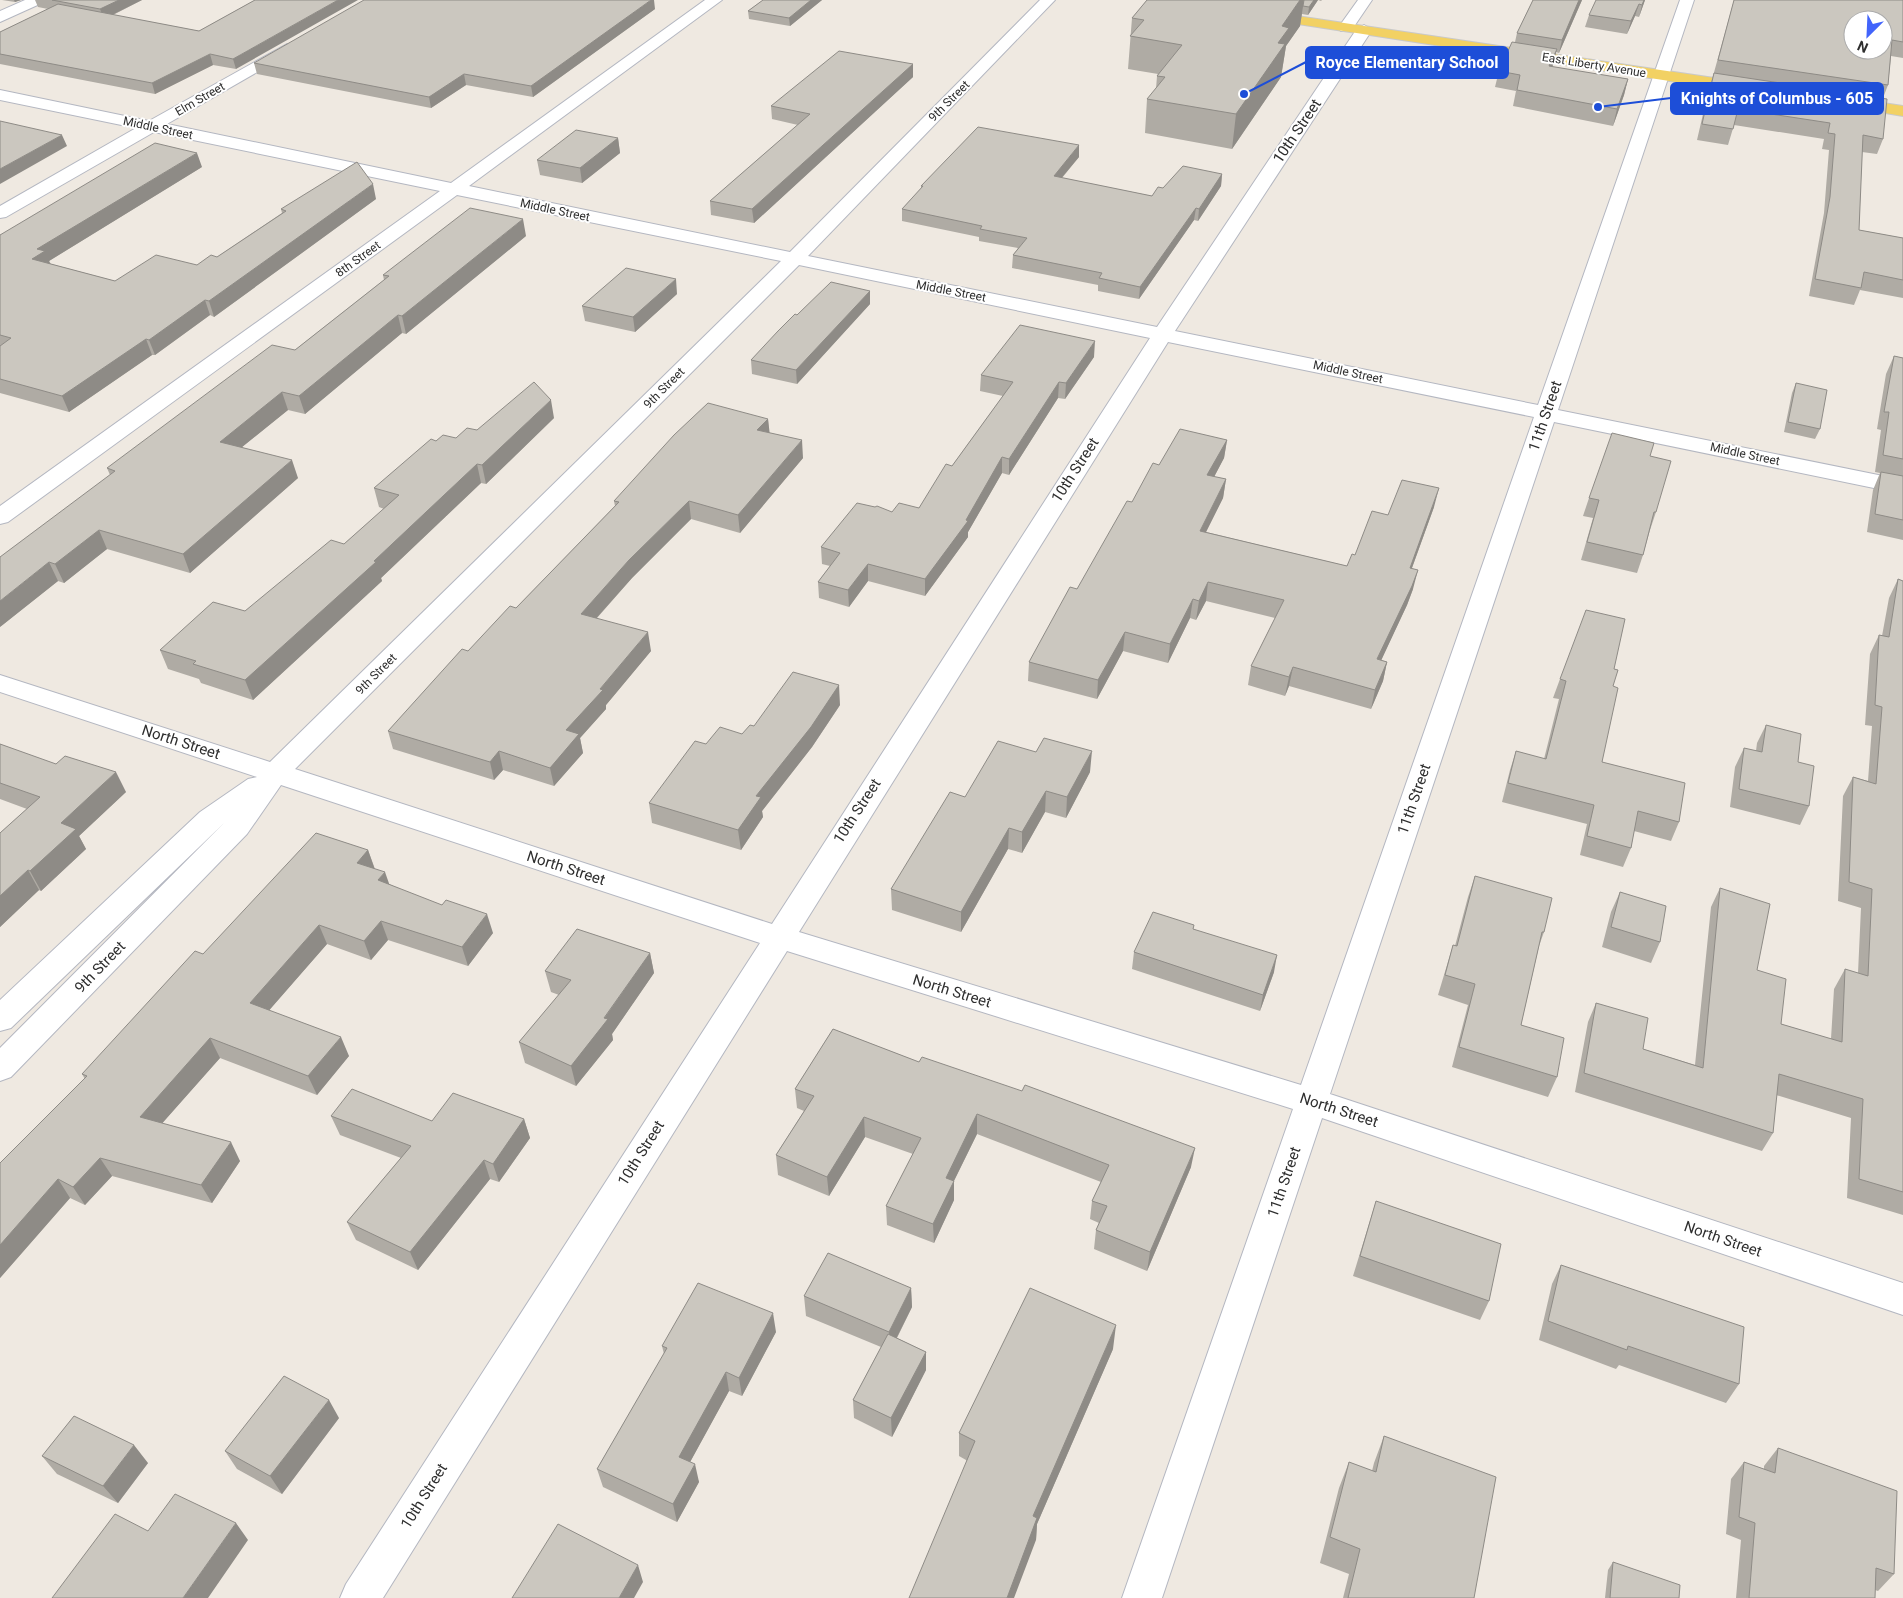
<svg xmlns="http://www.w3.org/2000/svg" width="1903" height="1598" viewBox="0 0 1903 1598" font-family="Roboto,sans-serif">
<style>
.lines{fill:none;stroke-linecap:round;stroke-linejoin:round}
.minor-casing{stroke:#b4b7c1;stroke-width:2}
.primary-casing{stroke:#c9c9c9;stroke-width:2}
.minor{fill:#fff;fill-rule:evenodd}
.primary{fill:#f2d163;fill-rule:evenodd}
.wall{fill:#afaba4}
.shaded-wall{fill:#8e8b86}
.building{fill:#cbc7bf;stroke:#8e8b86;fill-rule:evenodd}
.labels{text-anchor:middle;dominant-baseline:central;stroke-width:4;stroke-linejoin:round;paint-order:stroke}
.far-street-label{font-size:12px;fill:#2e2e2e;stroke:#fff}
.street-label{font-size:15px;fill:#2e2e2e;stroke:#fff}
.leader{fill:none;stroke:#1d4ed8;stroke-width:2}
.callout-dot{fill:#1d4ed8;stroke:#fff;stroke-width:2}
.callout{fill:#1d4ed8;stroke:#1d4ed8;stroke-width:2}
.callout-label{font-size:16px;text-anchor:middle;font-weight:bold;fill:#fff}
</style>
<rect width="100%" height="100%" fill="#efe9e1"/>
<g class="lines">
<defs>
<path id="minor" d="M25,0h19l-2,3 -42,19v-11z
M705,0h17l-253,186 321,66 250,-252h15l-247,256 349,71 199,-297 8,-5 8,5 -197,301 363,74 142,-405h14l-136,410 345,70v14l-349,-72 -224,672 573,189v32l-581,-197 -160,480h-40l171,-489 -506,-158 -404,647h-43l6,-14 414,-641 -479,-158 -34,49 -236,243 -11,4v-33l224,-225 -213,205 -11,3v-31l200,-188 48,-33 9,-2 -257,-85v-17l270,87 511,-501 -324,-66 -449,327 -8,2v-18l440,-315 -286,-59 -148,85 -6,1v-12l136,-78 -136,-28v-10l149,31 138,-77 8,5 -3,3 -125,72 284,59zM799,265l351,73 -378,586 -477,-155zM1168,342l366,75 -233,668 -502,-153z
M1358,0h14l-21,31h-10l-3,-3z"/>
<path id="primary" d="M1264,11l484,72 8,5 -8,5 -489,-75 -2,-3 2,-3z
M1850,98l53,8v10l-59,-10 -2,-3z"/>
</defs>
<use href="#minor" class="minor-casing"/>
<use href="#primary" class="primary-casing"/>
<use href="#minor" class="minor"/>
<use href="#primary" class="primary"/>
</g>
<path class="wall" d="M2,0h19l-6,2z
M35,0h107l-29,15 86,16 56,-31 -19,69 -23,-4 -58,29 -155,-30v-32l48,-23 -10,-2z
M763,0h59l-32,26 -41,-7 -1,-8z
M1147,0h175l-1,1 -3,-1 -10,15 -6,-1 -2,12 -14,20 -5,31 -49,72 -87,-16 2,-34 9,-10 1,-13 1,-2 -30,-5 4,-51z
M1533,0h49l-23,53 -3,-1 -4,15 76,12 -4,16 -11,31 -100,-20 3,-15 -21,-4 4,-16 16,-29 2,-9z
M1645,0l-6,17 -4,-1 -8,18 -42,-7 4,-12z
M1734,0h169v58l-12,-2 -3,29 -5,13v41l-6,15 -15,-2 -3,78 44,8v60l-43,-8 -6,15 -45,-9 15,-83 5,-63 -7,-1 2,-10 -90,-14 -6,20 -31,-5 12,-52 4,-12z
M655,9l-122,88 -67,-12 -35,23 -174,-34 -3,-11z
M913,64v13l-159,146 -43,-8 -1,-14 88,-76 -26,-6 -1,-13z
M618,138l2,15 -38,30 -42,-8 -3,-15z
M1079,157l-17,21 90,18 11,-8 59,-14 -1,12 -23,35 -4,-1 -55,79 -41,-8v-6l-86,-17 1,-13 5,-7 -39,-7v-4l-77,-16v-12l19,-20v-3z
M202,167l-153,94 2,3 64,17 82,-16 20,-8 65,-44 -1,-4 95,-10 -162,118 -4,-2 -55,40h-3l-83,57 -69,-19v-158z
M526,236l-120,98 -4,-1 -97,81 -17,-4 -46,37 56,31 -108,95 -83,-24 -43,34 -6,-2 -58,46 110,-152 -3,-7 188,-118 89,-70 -1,-5z
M870,291v13l-73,80 -45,-10 -1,-14 46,-45z
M677,294l-42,38 -50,-11 -3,-15z
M1894,356l9,2v182l-36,-8 6,-42 7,-17 -5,-1 6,-42 -4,-1 9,-55z
M1094,357l-29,42 -7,-1 -49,77 -7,-2 -34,59v5l-43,59 -57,-15 -19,26 -30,-9 -1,-16 12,-16 -8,-2 -1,-17 71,-35 27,-4 33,-42 51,-70 -23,-5 1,-16z
M1796,383l24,46 -5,10 -31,-7 8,-39z
M554,418l-68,66 -5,-1 -100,95 1,3 -129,119 -52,-17 -2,-4 -31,-10 -8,-19 85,-39 99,-67 40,-35 -5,-2 -5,-19 62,-47 20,-3 21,-8z
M768,419l1,14 34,25 -63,75 -49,-14 -59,59 -35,40 54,33 -45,54v4l-26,29 3,15 -29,33 -51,-16 -9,10 -101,-31 -5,-18 80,-80 48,-43 99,-102 -1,-5z
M1227,440l-3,18 -10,19 12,2 -3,19 -17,34 141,34 8,-11 33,-40 46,-8 -22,61 1,21 -6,16 -26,55 6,2 -4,19 -12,28 -82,-23 -4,10 -37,-11 3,-19 24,-48 -69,-17 -10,19 -6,-2 -22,45 -45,-12 -26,48 -69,-18 1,-19 48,-73 55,-87 27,-37z
M1650,456l6,56 -6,18 -7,25 -6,18 -56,-13 12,-42 -10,-2 6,-18z
M1898,579l5,2v634l-56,-17 4,-80 -75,-23 -3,38 -11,18 -187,-59 13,-70 8,-19 47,46 52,16 16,-158 9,-19 61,136 50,15 3,-50 11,-20 13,4 3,-65 -23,-7 5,-105 10,-19 15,4 4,-55 -7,-1 5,-71 9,-19 3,1 7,-38z
M1614,669l-1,17 -11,76 77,60 -8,19 -37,-10 -3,17 -8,19 -43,-12 7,-31 -85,-22 8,-32 6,-19 28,8 15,-60 -6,-1 7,-19z
M840,705l-28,42 -50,64 1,6 -22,33 -89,-27 -3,-20 57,-59 36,-10 12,-8z
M1766,725l32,37 11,44 -9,19 -70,-18 5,-40 9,-19 12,3 1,-8z
M0,744l126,48 -47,44 7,13 -45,42 -2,-1 -39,37v-94l27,-24 -27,-10z
M1090,772l-24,46 -21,-6 -23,41 -14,-4 -47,83 -69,-22 -1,-21 74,-92z
M368,850l7,19 14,15 104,49 -25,33 -80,-26 -17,20 -44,-16 -58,66 80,46 -32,39 -97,-37 -58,65 78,38 -28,42 -100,-27 -27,29 -15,-7 -70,80v-115l85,-84 -3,-5 121,-120z
M1475,876l69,56 -5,14 -18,79 36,52 -9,20 -96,-30 16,-62 -30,-10 15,-50 2,1 13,-49z
M1620,892l40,50 -9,21 -49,-16 9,-35z
M1194,929l80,43 -14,39 -128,-42 2,-17z
M650,953l4,20 -42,61 1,6 -37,46 -51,-23 -6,-21 40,-47 -8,-3 -6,-21z
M833,1029l358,138 -44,104 -53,-22 2,-19 3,-7 -9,-4 2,-18 9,-19 -124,-48 -23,47v19l-20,43 -47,-18 -1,-19 27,-52 -48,-17 -36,59 -51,-21 -2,-20 28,-44 -7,-3 -2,-19z
M331,1116l101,5 92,-2 6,19 -31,44 -9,-3 -72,91 -62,-30 -9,-18 54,-64 -61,-23z
M1376,1201l113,100 -9,19 -127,-44z
M1561,1265l178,119 -13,19 -107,-38 -3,4 -77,-29 13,-56z
M911,1288l1,19 -15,31 29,14v18l-34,67 -38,-19 -1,-18 28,-53 -75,-31 -2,-20z
M776,1332l-34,64 -13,-5 -39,71 9,20 -22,40 -74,-35 -6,-18 67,-115 -2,-8z
M1113,1349l-76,175 -1,16 -70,-80 -7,-4v-23z
M339,1418l-57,76 -45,-25 -12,-18z
M1384,1436l90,162h-131l6,-24 -29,-11 19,-75 10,-26 23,9 2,-8z
M1778,1448l116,126 -16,17 -3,-1v8h-139l5,-58 -15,-6 5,-55 13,-17 20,7v-3z
M42,1456l106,7 -30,40 -61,-29z
M1613,1562l66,36h-74l3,-28z"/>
<path class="shaded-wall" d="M14,0h7l-6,2z
M119,0h23l-38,19 -4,-10z
M338,0h20l-122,69 -3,-10z
M651,0h3l1,9 -122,88 -2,-11z
M811,0h11l-32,26 -1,-8z
M1300,0h4l-4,26 -14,20 -5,31 -49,72 4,-35 42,-71 4,-17z
M1314,0h4l-10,15 1,-8z
M1579,0h3l-23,53 3,-13z
M1644,0h1l-6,17 3,-12z
M1639,4l-4,12 -8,18 4,-13z
M1557,49l-4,16 -8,18 4,-17z
M210,54l3,11 -58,29 -3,-11z
M913,64v13l-159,146 -2,-14z
M464,74l2,11 -35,23 -2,-11z
M1628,79l-4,16 -11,31 4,-17z
M62,135l5,11 -67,38v-15z
M618,138l2,15 -38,30 -2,-15z
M1079,145v12l-26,31 1,-12z
M197,153l5,14 -153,94 2,5 -19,-7 5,-10z
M1222,174l-1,12 -23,35 1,-12z
M373,184l3,15 -162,118 -5,-16z
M1196,208l-2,12 -55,79 1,-12z
M523,219l3,17 -120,98 -4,-18z
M676,279l1,15 -42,38 -2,-15z
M870,291v13l-73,80 -1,-14z
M205,300l5,15 -55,40 -6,-15z
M398,315l4,18 -97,81 -6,-18z
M146,339l6,16 -83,57 -7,-16z
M1095,341l-1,16 -29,42 1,-16z
M1059,382l-1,16 -49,77v-16z
M282,392l6,18 -62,50 -6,-18z
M551,400l3,18 -68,66 -4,-19z
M768,419l2,17 -13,-6z
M802,440l1,18 -63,75 -2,-18z
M1227,440l-3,18 -19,36 2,-19z
M1002,457v16l-34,59v5l-43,59v-17l41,-59z
M292,460l6,18 -108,95 -7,-19z
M477,464l4,19 -100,95 1,3 -129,119 -8,-20z
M1226,479l-3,19 -26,52 3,-19z
M1439,488l-5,19 -29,80 5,-19z
M689,501l2,18 -59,59 -48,54 -3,-18 48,-54z
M99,530l8,19 -43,34 -9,-19z
M49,562l9,19 -58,46v-26z
M868,564v17l-19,26 -1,-17z
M1418,570l-5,19 -6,16 -34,73 4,-19z
M1208,582l-2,19 -10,19 3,-19z
M1193,599l-3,19 -22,45 2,-19z
M648,632l3,19 -45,54v4l-26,29 3,15 -29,33 -4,-18 16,-38z
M1125,632l-2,19 -26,48 1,-19z
M1387,662l-4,19 -12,28 4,-19z
M1293,667l-4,19 -4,10 4,-19z
M839,685l1,20 -28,42 -50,64 1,6 -22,33 -3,-20 18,-34z
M499,751l4,19 -9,10 -4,-18z
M1092,751l-2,21 -24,46 1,-21z
M116,772l10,20 -47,44 7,13 -45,42 -11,-20 31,-48z
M1046,791l-1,21 -23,41v-21z
M1009,828l-1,21 -47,83v-20z
M368,850l7,20 -18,-7z
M28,870l11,20 -39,37v-31z
M385,872l7,20 -14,-12z
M487,914l6,19 -25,33 -6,-19z
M381,921l7,19 -17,20 -7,-19z
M319,925l8,19 -68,78 -9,-19z
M650,953l4,20 -42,61 1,6 -37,46 -5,-20z
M1277,955l-3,17 -14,39 3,-16z
M341,1037l8,19 -32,39 -9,-19z
M210,1038l10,20 -69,78 -11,-19z
M977,1114v20l-31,63v-19z
M864,1117l1,20 -36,59 -2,-19z
M524,1119l6,19 -31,44 -6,-18z
M231,1142l9,19 -28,42 -11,-18z
M1195,1148l-4,19 -44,104 3,-19z
M100,1158l12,18 -27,29 -12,-18z
M484,1160l6,19 -72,91 -8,-18z
M58,1179l12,19 -70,80v-33z
M954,1181v19l-20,43 -1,-19z
M911,1288l1,19 -22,44 -1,-19z
M773,1313l3,19 -34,64 -3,-18z
M1116,1325l-3,24 -76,175 -1,16 -22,58h-7l26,-82z
M926,1352v18l-34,67 -1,-19z
M726,1372l3,19 -46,84 -4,-18z
M329,1400l10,18 -57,76 -12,-18z
M134,1445l14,18 -30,40 -15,-17z
M695,1464l4,18 -22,40 -4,-18z
M236,1523l12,17 -40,58h-25z
M638,1565l5,17 -9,16h-15z"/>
<path class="building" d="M52,0h67l-19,9z
M255,0h83l-105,59 -23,-5 -58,29 -152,-29v-22l58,-28 141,27z
M364,0h287l-120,86 -67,-12 -35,23 -175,-34z
M763,0h48l-22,18 -41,-7z
M1147,0h153l-18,26 7,2 -11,15 7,1 -49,70 -89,-15 18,-22 -8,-1 25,-31 -52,-9 14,-16 -12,-2z
M1304,0h10l-5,7 -6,-1z
M1533,0h46l-17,40 -45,-7z
M1596,0h48l-2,5 -3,-1 -8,17 -42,-6z
M1734,0h169v42l-11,-2 -4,45 -170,-25zM1853,20h30v30h-30z
M1512,42l45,7 -8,17 79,13 -11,30 -100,-19 3,-15 -21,-4z
M839,51l74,13 -161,145 -42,-8 100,-87 -39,-8z
M1714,73l173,26 -4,40 -20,-4 -4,95 44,8v42l-39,-8 -3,16 -46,-9 15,-82 5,-63 -7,-1 2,-10 -92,-14 -5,20 -31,-5z
M0,121l62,14 -62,34z
M978,127l101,18 -25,31 98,20 6,-9 5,1 20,-22 39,8 -23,35 -3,-1 -56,79 -41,-9 3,-5 -89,-18 14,-17 -47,-9 2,-3 -80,-17 21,-23h-2z
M576,130l42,8 -38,30 -43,-8z
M155,143l42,10 -160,96 8,2 -13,8 83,22 41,-26 41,10 14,-10 6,2 69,-46 -5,-2 76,-47 16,22 -164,117 -4,-1 -56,40 -3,-1 -84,57 -62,-17v-33l11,-8 -11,-3v-100z
M470,208l53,11 -121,97 -4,-1 -99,81 -17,-4 -62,50 72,18 -109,94 -84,-24 -44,34 -6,-2 -49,39v-44l115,-86 -8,-3 165,-123 23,5 94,-74 -6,-1z
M626,268l50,11 -43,38 -51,-11z
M831,282l39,9 -74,79 -45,-10 27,-29 17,-17 2,1z
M1020,325l75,16 -29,42 -7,-1 -50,77 -7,-2 -36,63 2,1 -43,58 -57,-15 -20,26 -30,-8 22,-29 -19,-6 36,-44 18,4 2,-1 15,6 7,-9 20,5 27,-44 6,2 61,-84 -32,-7z
M1894,356l9,2v101l-20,-4 6,-43h-5z
M534,382l17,18 -69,65 -5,-1 -103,97 2,1 -131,118 -52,-16 3,-3 -36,-11 53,-48 32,9 86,-71 13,4 55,-49 -25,-7 57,-49 5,2 7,-6 13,3 11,-10 10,2z
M1796,383l31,7 -7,39 -32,-7z
M708,403l60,16 -11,11 45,10 -64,75 -49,-14 -60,59 -48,54 67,18 -48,57 3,1 -37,40 13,4 -29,34 -51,-17 -9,11 -102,-31 74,-82 6,2 42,-45 6,2 103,-106 -5,-1 60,-66z
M1180,429l47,11 -20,35 19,4 -26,52 147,35 5,-12 3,1 17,-44 16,4 14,-35 37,8 -29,80 8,2 -6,16 -35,73 10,3 -12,28 -82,-23 -4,10 -38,-11 33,-66 -76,-18 -9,19 -6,-2 -23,45 -45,-12 -27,48 -69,-18 41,-75 7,2 50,-88 5,1 21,-39 6,2z
M1612,433l42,10 -4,13 21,5 -15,51h-2l-11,43 -56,-13 12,-42 -10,-2z
M1881,472l22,4v44l-28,-6z
M1898,579l5,2v611l-44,-13 4,-80 -84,-25 -6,59 -189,-60 12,-70 52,15 -5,31 60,19 17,-180 50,16 -13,66 29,9 -5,45 61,18 3,-73 23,7 4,-87 -23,-7 4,-105 23,7 6,-77 -7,-2 4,-70 10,2z
M1586,610l39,9 -11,50 4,1 -5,16 5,2 -16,74 83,21 -6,39 -41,-11 -7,37 -44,-12 7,-31 -86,-22 8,-32 30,8 20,-78 -6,-2z
M793,672l46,13 -28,42 -55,69 5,1 -23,33 -89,-27 46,-62 11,3 14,-17 22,7 8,-9 4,1z
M1766,725l35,9 -3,28 16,4 -5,40 -70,-17 5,-41 18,4z
M1044,738l48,13 -25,46 -21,-6 -24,41 -13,-4 -48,84 -70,-23 59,-97 15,5 33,-56 38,11z
M0,744l56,20 9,-8 51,16 -55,51 15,6 -46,42 -2,-1 -28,26v-63l40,-36 -40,-14z
M316,833l52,17 -11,13 28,9 -7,8 64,25 4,-5 41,14 -25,33 -81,-26 -17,20 -45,-16 -69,78 91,34 -33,39 -98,-38 -70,79 91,25 -30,43 -101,-27 -27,29 -15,-8 -58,66v-82l87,-87 -5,-2 113,-123 8,3z
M1475,876l77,22 -8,34h-2l-21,93 43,13 -7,39 -98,-30 16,-63 -30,-9 8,-30 4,1z
M1620,892l46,14 -6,36 -49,-15z
M1153,912l41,13 -1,4 84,26 -14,40 -129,-43z
M577,929l73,24 -46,65 4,1 -37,47 -52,-24 52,-62 -26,-9z
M833,1029l86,33 3,-5 100,34 3,-6 170,63 -45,104 -54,-22 11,-24 -15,-5 17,-36 -132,-51 -31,64 8,3 -21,43 -47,-18 35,-68 -57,-21 -37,60 -51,-22 38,-59 -19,-7z
M352,1089l80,32 21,-28 71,26 -31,45 -9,-4 -74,92 -63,-30 64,-76 -80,-30z
M1376,1201l125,43 -12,57 -129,-45z
M828,1253l83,35 -22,44 -85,-36z
M1561,1265l183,62 -5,57 -111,-38 -1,4 -79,-29z
M698,1283l75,30 -34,65 -13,-6 -47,85 16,7 -22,40 -76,-35 70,-121 -5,-2z
M1030,1288l86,37 -83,191 4,2 -30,80h-98l66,-157 -16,-8z
M888,1334l38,18 -35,66 -38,-18z
M284,1376l45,24 -59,76 -45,-25z
M74,1416l60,29 -31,41 -61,-30z
M1384,1436l112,41 -22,121h-126l12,-49 -30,-12 19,-75 27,10z
M1778,1448l119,43 -3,83 -18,-6 -1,30h-126l6,-75 -16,-6 5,-55 31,11z
M175,1494l61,29 -53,75h-131l63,-84 33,17z
M558,1524l80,41 -19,33h-107z
M1613,1562l67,23 -1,13h-69z"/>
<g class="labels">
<g class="far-street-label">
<text transform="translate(1594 65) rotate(9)">East Liberty Avenue</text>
<text transform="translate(200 99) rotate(-30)">Elm Street</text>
<text transform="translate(949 101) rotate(-45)">9th Street</text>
<text transform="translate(158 128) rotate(12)">Middle Street</text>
<text transform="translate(555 210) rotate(12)">Middle Street</text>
<text transform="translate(358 259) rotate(-36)">8th Street</text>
<text transform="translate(951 291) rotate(11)">Middle Street</text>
<text transform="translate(1348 372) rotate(12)">Middle Street</text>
<text transform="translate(664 388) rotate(-45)">9th Street</text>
<text transform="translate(1745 454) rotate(12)">Middle Street</text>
<text transform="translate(376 674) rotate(-45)">9th Street</text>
</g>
<g class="street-label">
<text transform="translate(1297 131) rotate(-56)">10th Street</text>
<text transform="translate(1545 416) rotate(-71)">11th Street</text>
<text transform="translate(1075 470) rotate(-57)">10th Street</text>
<text transform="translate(181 742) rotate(18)">North Street</text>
<text transform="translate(1414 799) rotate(-71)">11th Street</text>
<text transform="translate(857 811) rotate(-57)">10th Street</text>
<text transform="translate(566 868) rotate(18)">North Street</text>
<text transform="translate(100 967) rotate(-46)">9th Street</text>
<text transform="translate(952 991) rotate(17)">North Street</text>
<text transform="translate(1339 1110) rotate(18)">North Street</text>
<text transform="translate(641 1153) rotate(-58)">10th Street</text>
<text transform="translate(1284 1182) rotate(-71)">11th Street</text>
<text transform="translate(1723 1239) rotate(19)">North Street</text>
<text transform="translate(424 1496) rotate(-58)">10th Street</text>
</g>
</g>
<path class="leader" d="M1244 94L1306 62M1598 107L1671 98"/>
<g class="callout-dot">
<circle cx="1244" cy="94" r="5"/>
<circle cx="1598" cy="107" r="5"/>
</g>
<g class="callout">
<rect x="1306" y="47" width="202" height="31" rx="5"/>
<rect x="1671" y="83" width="212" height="31" rx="5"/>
</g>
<g class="callout-label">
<text x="1407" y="68">Royce Elementary School</text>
<text x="1777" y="104">Knights of Columbus - 605</text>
</g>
<g transform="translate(1868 35) rotate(204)"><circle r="24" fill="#ffffff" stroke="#ababab"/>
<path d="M0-4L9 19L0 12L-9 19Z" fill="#4264fb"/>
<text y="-8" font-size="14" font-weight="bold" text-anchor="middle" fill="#2e2e2e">N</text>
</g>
</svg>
